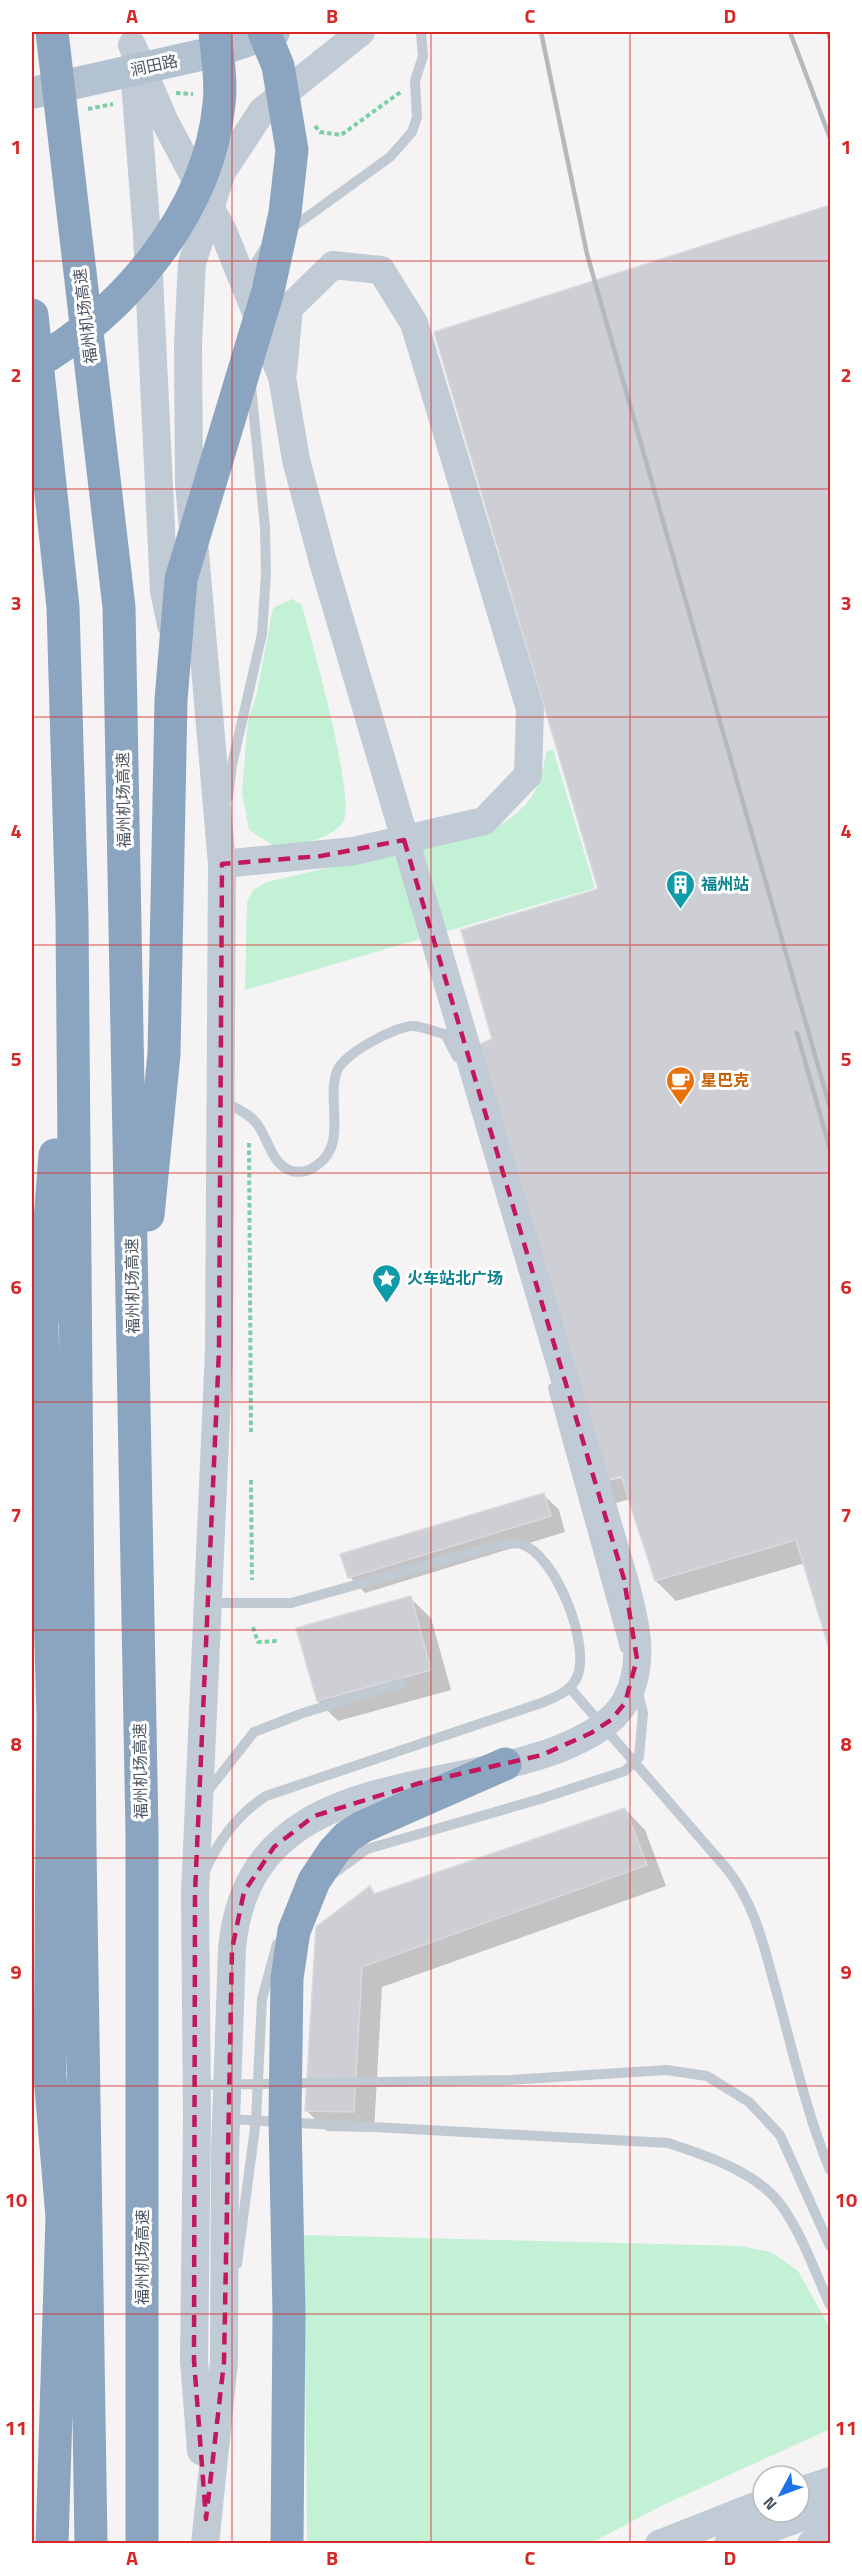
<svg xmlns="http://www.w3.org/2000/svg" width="862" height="2575" viewBox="0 0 862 2575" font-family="'Titillium Web','Noto Sans SC',sans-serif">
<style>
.green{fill:#c3f1d5}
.shadow{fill:#0003;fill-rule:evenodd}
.building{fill:#cdcfd5;stroke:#d7d9de;stroke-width:1.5}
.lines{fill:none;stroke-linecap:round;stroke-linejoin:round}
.path{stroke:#7ad0a6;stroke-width:4;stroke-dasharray:4.5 3;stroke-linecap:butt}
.lane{stroke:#c1cad2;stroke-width:10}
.secondary{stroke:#c1cbd6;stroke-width:28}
.primary{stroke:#b3c2d1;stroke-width:32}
.highway{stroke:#8ba5c1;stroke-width:33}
.rail{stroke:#b5b8bd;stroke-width:4.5}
.marked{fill:none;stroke:#c2185b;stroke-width:4.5;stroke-dasharray:12 8;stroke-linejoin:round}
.grid{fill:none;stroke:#d62828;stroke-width:1.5;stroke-opacity:0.55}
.labels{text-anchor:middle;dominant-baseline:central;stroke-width:6;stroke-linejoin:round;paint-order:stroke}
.street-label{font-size:16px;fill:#4a5661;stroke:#fff}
.culture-label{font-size:16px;font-weight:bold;fill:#0d838f;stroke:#fff;text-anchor:start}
.food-label{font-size:16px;font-weight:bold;fill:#c56008;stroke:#fff;text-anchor:start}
.neatline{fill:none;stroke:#d62828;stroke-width:2}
.grid-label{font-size:20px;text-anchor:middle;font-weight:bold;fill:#d62828}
</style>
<rect width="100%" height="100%" fill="#f5f3f3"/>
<path class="green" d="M292,599l10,6c8,32 57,199 40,219 -15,16 -43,20 -63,25l-30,-19 -7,-38 6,-73 8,-22 17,-89z
M553,749l42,139 -350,102 2,-88 6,-12 14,-8 225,-52c34,-20 49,-37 54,-78z
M304,2235l436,11 31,6 27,19 32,57v101l-169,77 -70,37h-284z"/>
<path class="shadow" d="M830,207v1440l-25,-84 -129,38 -20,-20 -26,-82 -17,5 -20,-20 -121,-435 22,-9 -31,-109 136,-41 -164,-557zM627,1473l1,3 -24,6v-3z
M543,1494l16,16 6,22 -200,61 -15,-16z
M410,1598l21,20 20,72 -113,31 -20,-20z
M625,1809l20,21 21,56 -284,101 -8,145 -47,-1 -20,-20 63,-223 7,7z"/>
<path class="building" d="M830,205v1447l-34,-112 -141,41 -34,-105 -30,9 -121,-437 22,-9 -31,-109 137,-41 -164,-557z
M544,1493l7,23 -203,62 -8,-24z
M411,1596l20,74 -114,31 -21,-73z
M625,1808l22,57 -285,102 -8,145 -49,-1 11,-184 54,-41 4,8z"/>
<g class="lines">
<path class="path" d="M176,93l17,1
M88,109l25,-5
M315,126l5,6 21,3 61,-44
M249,1143l2,289
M251,1480l1,100
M253,1627l5,15 21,-1"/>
<path class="lane" d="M289,230l101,-73 22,-25 5,-15 -2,-36 8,-25 -2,-24
M246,278l20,-32
M228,798l4,-33 30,-131 4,-60 -1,-47 -14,-141
M223,1101c12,7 26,12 34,23 11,14 15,42 35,47 9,2 18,0 25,-6 31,-20 9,-64 20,-94 6,-17 60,-46 77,-45 10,1 21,6 31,8l12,23
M553,1388l72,260
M570,1688l157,181c28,35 37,78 49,121 17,61 30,122 54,180
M207,1792l47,-60 49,-19 99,-30
M205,1871c14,-32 33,-57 61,-75l278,-94c13,-6 27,-11 33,-25 14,-31 -21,-123 -56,-133 -7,-2 -16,0 -23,1l-207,58h-83
M333,1874l34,-25 173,-50 85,-28 14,-14 4,-44 -6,-24
M197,2085l313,-5 156,-10 41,6 42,26 31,33 50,111
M227,2119l441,24c37,12 89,29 113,62 21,29 34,67 49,100
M237,2264l19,-144 6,-121 15,-55"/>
<path class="secondary" d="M132,45l32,75 59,111 59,146 14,83 27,102 301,1017c11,40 23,84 1,123 -14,24 -42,37 -66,47 -123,47 -312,24 -327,200l-7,202 -1,211 -19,182
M134,69l13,166 17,356 7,34
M222,864l132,-13 130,-30 44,-46 2,-66 -116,-386 -33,-53 -48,-5 -44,43 -6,64
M201,2451l-7,-91 3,-242 -2,-225 24,-543 3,-486 -33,-381 -1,-140 4,-80 30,-91 40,-61 99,-79
M799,2491l31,-10
M659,2544l104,-41
M728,2544l102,-37
M811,2544l19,-7"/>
<path class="primary" d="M32,93l182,-41 60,-20"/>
<path class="highway" d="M52,32l67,575 23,1225v712
M32,315l31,292 9,310 8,930 11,697
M32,365c91,-51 177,-153 187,-261 3,-23 -2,-49 -4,-72
M148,1215l16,-161 7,-354 10,-121 87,-288 17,-78 7,-63 -14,-84 -14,-34
M52,2544l10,-327 -12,-141 3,-361 -11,-389 13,-171
M287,2544l2,-230 -4,-197 2,-139 7,-47 20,-50 20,-30 13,-14 15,-10 143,-63"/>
<path class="rail" d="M541,32l46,222 243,854
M790,32l40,106
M828,32l2,7
M797,1033l33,116"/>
</g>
<path class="marked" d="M404,840l220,739 13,80 -12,44 -14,17 -20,13 -49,22 -122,28 -106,33 -40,31 -30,45 -12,57 -8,413 -18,157 -12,-159 1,-467 24,-543 3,-486 99,-8z"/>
<path class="grid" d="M232,32v2512M431,32v2512M630,32v2512M32,261h798M32,489h798M32,717h798M32,945h798M32,1173h798M32,1402h798M32,1630h798M32,1858h798M32,2086h798M32,2314h798"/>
<defs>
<symbol id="building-pin" viewBox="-11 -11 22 30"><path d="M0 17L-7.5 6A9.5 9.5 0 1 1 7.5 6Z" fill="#0f9aa8" stroke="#fff"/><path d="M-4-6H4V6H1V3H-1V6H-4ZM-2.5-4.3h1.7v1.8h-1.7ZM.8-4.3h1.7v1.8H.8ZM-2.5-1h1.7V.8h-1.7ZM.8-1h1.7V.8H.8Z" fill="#fff"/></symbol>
<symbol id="cafe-pin" viewBox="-11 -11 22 30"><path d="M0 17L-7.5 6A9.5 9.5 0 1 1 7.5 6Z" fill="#e8710a" stroke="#fff"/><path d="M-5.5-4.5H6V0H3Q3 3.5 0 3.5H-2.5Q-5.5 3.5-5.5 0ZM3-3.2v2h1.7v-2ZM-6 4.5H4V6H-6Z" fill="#fff"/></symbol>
<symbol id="sight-pin" viewBox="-11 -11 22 30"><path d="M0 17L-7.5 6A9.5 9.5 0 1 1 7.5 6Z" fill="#0f9aa8" stroke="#fff"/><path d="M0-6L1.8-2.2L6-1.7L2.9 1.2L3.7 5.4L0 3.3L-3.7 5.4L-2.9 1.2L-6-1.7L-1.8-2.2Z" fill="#fff"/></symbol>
</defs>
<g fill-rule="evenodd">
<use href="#building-pin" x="664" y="868" width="33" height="45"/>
<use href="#cafe-pin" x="664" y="1064" width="33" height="45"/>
<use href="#sight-pin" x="370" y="1262" width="33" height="45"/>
</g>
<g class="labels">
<g class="street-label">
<text transform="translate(154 65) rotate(-12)">涧田路</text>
<text transform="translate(85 316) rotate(-97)">福州机场高速</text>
<text transform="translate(123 800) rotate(-91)">福州机场高速</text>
<text transform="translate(132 1286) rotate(-91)">福州机场高速</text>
<text transform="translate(140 1771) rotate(-91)">福州机场高速</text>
<text transform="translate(142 2257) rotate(-90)">福州机场高速</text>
</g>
<g class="culture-label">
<text x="701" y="884">福州站</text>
<text x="407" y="1278">火车站北广场</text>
</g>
<g class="food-label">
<text x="701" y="1080">星巴克</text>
</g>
</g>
<rect width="862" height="2575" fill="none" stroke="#ffffff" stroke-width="66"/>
<g transform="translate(781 2494) rotate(229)"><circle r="28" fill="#ffffff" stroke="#b7bbc0" stroke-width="1.5"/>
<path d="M0-4.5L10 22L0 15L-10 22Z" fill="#1a73e8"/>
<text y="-9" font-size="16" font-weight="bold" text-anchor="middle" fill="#4a5661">N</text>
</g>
<rect x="33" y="33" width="796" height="2509" class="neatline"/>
<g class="grid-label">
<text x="132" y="23">A</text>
<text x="332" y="23">B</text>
<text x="530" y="23">C</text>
<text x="730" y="23">D</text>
<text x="16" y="154">1</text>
<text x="846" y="154">1</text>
<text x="16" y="382">2</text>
<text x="846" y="382">2</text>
<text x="16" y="610">3</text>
<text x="846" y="610">3</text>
<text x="16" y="838">4</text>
<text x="846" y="838">4</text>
<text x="16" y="1066">5</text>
<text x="846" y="1066">5</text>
<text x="16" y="1294">6</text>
<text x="846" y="1294">6</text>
<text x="16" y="1522">7</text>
<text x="846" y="1522">7</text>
<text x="16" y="1751">8</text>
<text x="846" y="1751">8</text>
<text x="16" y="1979">9</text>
<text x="846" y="1979">9</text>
<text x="16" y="2207">10</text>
<text x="846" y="2207">10</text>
<text x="16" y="2435">11</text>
<text x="846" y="2435">11</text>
<text x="132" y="2565">A</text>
<text x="332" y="2565">B</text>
<text x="530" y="2565">C</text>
<text x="730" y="2565">D</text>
</g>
</svg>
